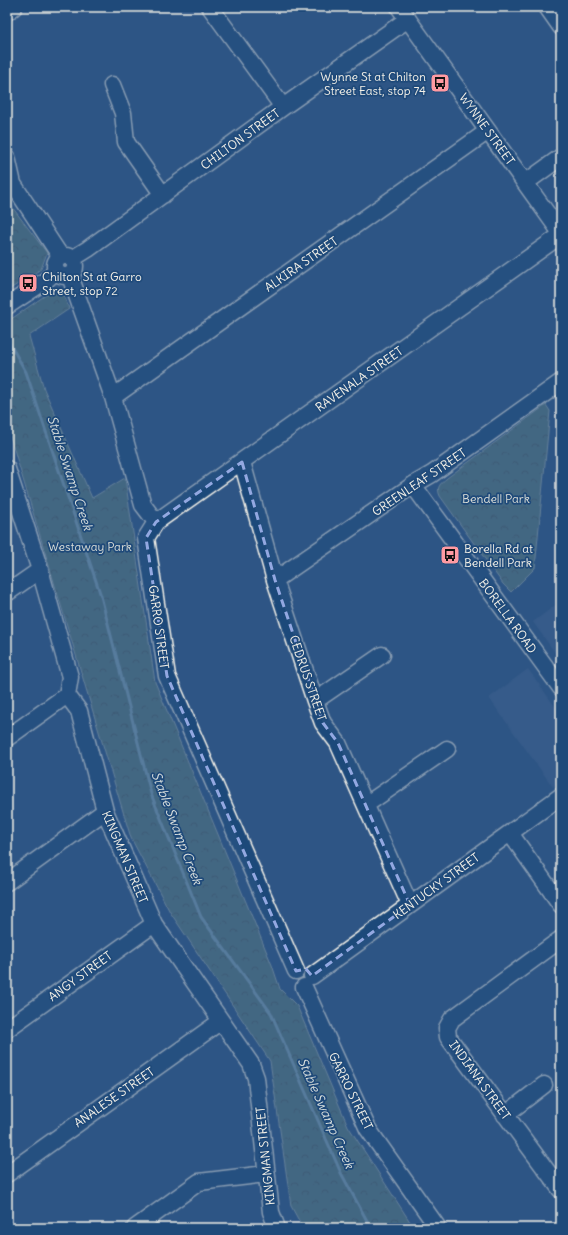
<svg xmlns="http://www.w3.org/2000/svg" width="568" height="1235" viewBox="0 0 568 1235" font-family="Delius,sans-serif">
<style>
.built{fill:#406290}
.forest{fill:url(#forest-crowns);stroke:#a8b6b4}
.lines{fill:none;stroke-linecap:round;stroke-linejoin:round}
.stream{stroke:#89aabb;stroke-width:3}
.minor-casing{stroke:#f4f1e8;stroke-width:19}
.minor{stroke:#1f4a7a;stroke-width:16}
.marked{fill:none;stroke:#93a8e1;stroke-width:3;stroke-dasharray:8 5;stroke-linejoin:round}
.labels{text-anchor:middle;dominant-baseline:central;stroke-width:3.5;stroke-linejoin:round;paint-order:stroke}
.poi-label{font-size:12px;fill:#f4f1e8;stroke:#1f4a7a;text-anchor:start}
.street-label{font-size:12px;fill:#f4f1e8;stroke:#1f4a7a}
.park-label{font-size:12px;fill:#dddfd8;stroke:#1f4a7a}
.water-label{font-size:13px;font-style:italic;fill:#d9dfdd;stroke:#1f4a7a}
</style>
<defs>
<pattern id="forest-crowns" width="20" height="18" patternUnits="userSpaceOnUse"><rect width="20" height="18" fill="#5b7b7f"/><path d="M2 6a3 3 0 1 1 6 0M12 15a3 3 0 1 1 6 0" fill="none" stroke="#536465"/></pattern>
</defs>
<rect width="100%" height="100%" fill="#2e5585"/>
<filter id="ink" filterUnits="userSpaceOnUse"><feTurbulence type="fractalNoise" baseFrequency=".025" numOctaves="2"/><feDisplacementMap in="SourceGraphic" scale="8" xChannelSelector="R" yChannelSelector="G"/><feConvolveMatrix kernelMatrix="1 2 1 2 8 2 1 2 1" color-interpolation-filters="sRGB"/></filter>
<g filter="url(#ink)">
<path class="built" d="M561,601v60l-28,-39z
M528,669l33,46v66l-8,6 -64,-89z"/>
<path class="forest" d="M12,207l35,46 -6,16 -34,22v-81z
M53,290h6l4,2 6,17 -40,27 15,53 48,109 33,-20 30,204 117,283 8,24 17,17 51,120 66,102h-111l-12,-22 -21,-145 -100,-149 -39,-74 -124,-412v-104z
M546,405l4,6 -15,157 -24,24 -8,-8 -63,-88c-4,-9 0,-12 7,-18z"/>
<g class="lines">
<path class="stream" d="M7,339l19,33 75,224 50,198 50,123 70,96 70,160 30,55"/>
<defs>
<path id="minor" d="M210,7l73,100
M399,7l162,226
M547,7l14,20
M7,12l7,-5
M112,85l11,28 3,29 37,53
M7,157l6,27 48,73
M525,183l36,-26
M55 266a10 10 0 1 1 20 0a10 10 0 1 1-20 0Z
M72,259l16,-10 195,-142 125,-88
M70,276l43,121 30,108 13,17 -10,16 21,138 129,295
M7,306l38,-25 11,-10
M113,397l375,-266
M242,462l33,118 40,121 8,22 15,20 72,162
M7,469l33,101 30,107 -3,18 12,16 26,100 49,113 97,140 5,14 15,134 6,16
M413,485l148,203
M156,522l405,-287
M275,580l138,-95 19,-11 129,-92
M7,593l33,-23
M315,701l67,-46
M7,738l60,-43
M367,804l80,-55
M510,833l51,72
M7,882l98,-71
M561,939l-109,80 -5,9 1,9 113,153
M312,976l249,-180
M304,987l64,142 70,99
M7,1029l147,-105
M505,1115l39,-30
M7,1174l214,-153
M135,1228l64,-46 67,-8"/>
</defs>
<use href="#minor" class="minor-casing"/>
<use href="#minor" class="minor"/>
</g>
</g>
<path d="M0 0H568V1235H0ZM242,462l33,118 48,143 15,20 72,162 -98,71 -6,-7 -10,2 -129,-295 -21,-138 10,-16z" fill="#2e5585" fill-opacity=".55" fill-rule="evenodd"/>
<path class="marked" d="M242,462l33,118 48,143 15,20 72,162 -98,71 -6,-7 -10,2 -129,-295 -21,-138 10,-16z"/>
<defs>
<symbol id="bus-square" viewBox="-11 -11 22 22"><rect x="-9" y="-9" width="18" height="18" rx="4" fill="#ff9aa2" stroke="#1f4a7a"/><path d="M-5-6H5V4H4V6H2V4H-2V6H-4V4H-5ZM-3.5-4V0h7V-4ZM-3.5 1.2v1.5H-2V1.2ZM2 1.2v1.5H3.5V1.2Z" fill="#111"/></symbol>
</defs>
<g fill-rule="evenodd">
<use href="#bus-square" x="429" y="72" width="22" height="22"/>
<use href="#bus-square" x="17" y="272" width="22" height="22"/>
<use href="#bus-square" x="439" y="544" width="22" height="22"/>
</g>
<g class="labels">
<g class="poi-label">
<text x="426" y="76" text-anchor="end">Wynne St at Chilton<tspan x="426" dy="14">Street East, stop 74</tspan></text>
<text x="42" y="276">Chilton St at Garro<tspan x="42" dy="14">Street, stop 72</tspan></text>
<text x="464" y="548">Borella Rd at<tspan x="464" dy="14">Bendell Park</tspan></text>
</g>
<g class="street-label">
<text transform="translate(487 129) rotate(54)">WYNNE STREET</text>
<text transform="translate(240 139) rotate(-36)">CHILTON STREET</text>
<text transform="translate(301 264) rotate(-35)">ALKIRA STREET</text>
<text transform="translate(359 379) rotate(-35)">RAVENALA STREET</text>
<text transform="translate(419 482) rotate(-34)">GREENLEAF STREET</text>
<text transform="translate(508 616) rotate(54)">BORELLA ROAD</text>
<text transform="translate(159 627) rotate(82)">GARRO STREET</text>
<text transform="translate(308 678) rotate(71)">CEDRUS STREET</text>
<text transform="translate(125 857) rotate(67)">KINGMAN STREET</text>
<text transform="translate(436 886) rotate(-36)">KENTUCKY STREET</text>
<text transform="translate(80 976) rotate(-36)">ANGY STREET</text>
<text transform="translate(480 1080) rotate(54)">INDIANA STREET</text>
<text transform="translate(351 1091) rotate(64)">GARRO STREET</text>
<text transform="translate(114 1097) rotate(-35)">ANALESE STREET</text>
<text transform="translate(265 1156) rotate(-96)">KINGMAN STREET</text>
</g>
<g class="park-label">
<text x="496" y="498">Bendell Park</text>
<text x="90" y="546">Westaway Park</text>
</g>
<g class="water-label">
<text transform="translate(70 473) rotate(72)">Stable Swamp Creek</text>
<text transform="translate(177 828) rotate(69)">Stable Swamp Creek</text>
<text transform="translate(326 1113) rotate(66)">Stable Swamp Creek</text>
</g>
</g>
<rect width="568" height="1235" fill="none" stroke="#1f4a7a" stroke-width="24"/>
<rect x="12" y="12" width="544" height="1211" fill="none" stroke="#f4f1e8" stroke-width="1.5" filter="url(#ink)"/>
</svg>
